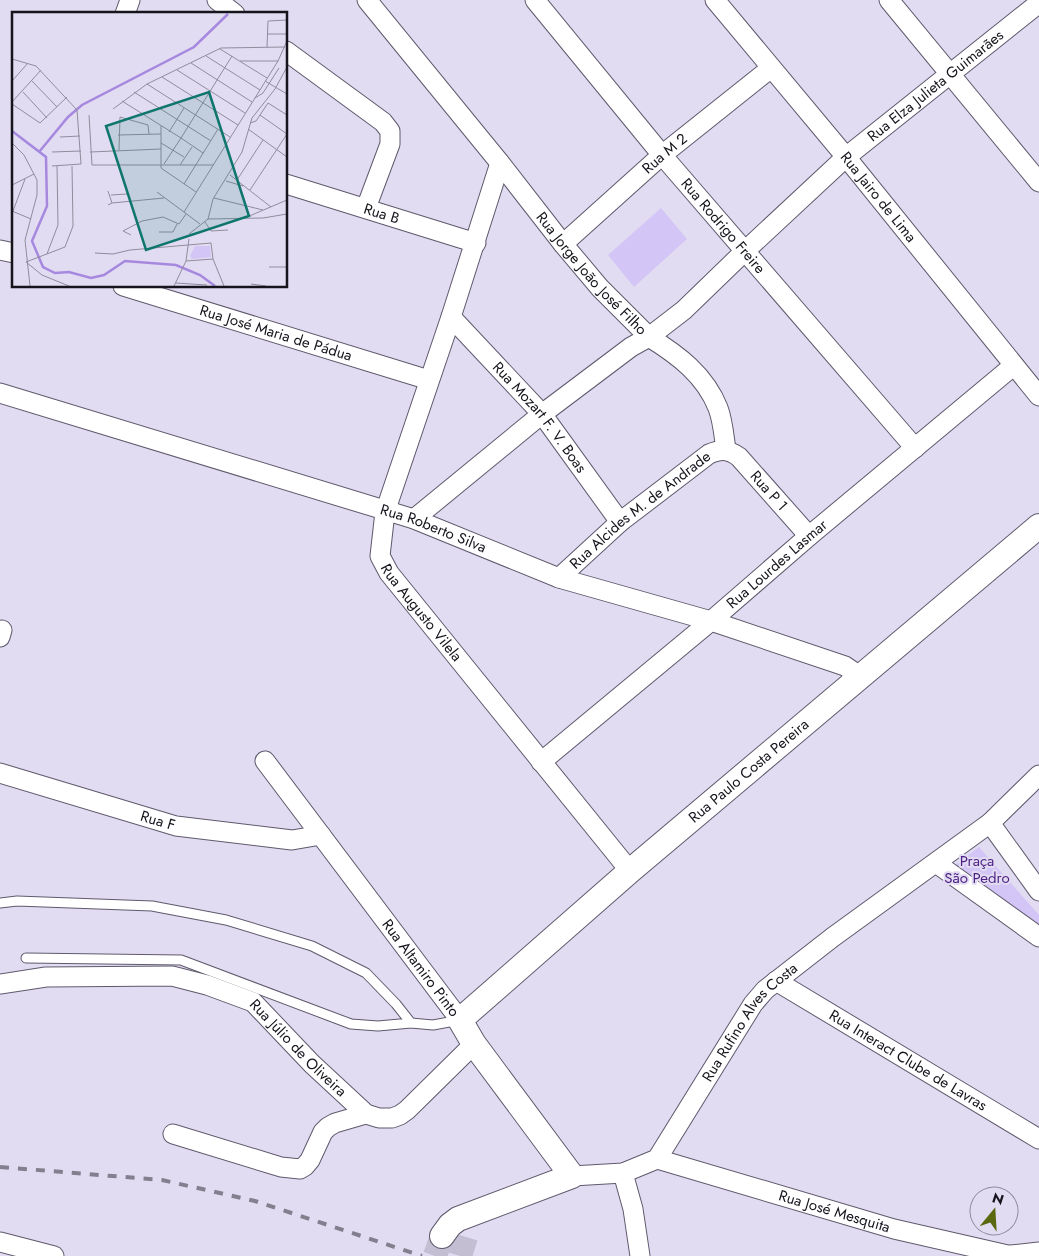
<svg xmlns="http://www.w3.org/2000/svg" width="1039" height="1256" viewBox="0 0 1039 1256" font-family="Jost,sans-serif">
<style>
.green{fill:#d3c5f5}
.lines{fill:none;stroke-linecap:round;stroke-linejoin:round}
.tertiary-tunnel{stroke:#c3bed2;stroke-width:24;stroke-dasharray:24 12;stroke-linecap:butt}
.service-casing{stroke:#5f596c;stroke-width:11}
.minor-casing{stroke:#5f596c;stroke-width:21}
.tertiary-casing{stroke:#5f596c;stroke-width:26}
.service{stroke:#fff;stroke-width:9}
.minor{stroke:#fff;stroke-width:19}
.tertiary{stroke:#fff;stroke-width:24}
.rail{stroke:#837f8f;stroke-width:4;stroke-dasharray:9 9;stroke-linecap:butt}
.labels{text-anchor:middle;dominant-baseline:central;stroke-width:4;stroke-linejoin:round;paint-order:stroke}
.street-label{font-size:15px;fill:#15131b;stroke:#e2dcf2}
.park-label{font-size:15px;fill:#4c1f83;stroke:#e2dcf2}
.inset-river{fill:none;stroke:#a689df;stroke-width:2.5}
.inset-road{fill:none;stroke:#908c9c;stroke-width:1}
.view{fill:#0f766e;fill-opacity:0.15;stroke:#0f766e;stroke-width:2.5}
.inset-edge{fill:none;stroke:#15131b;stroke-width:2.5}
</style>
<rect width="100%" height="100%" fill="#e2dcf2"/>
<path class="green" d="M661,208l26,31 -53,48 -26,-32z
M979,847l60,68v14l-89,-60z"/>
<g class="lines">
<path class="tertiary-tunnel" d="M435,1256l7,-20
M460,1256l6,-19"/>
<defs>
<path id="service" d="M0,903l17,-2 135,5 74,14 86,26 54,27 30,31 15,19 22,2 27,-5
M26,958l155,2 170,64 27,2 33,-3"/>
<g id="minor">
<path d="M217,0l18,14"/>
<path id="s1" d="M367,0l133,163 63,81 37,44 49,49 -18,10 -89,67 -128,105"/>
<path id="s2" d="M535,0l127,155 253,293"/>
<path id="s3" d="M715,0l131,157 193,239"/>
<path d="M889,0l150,182"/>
<path d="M125,14l5,-14"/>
<path d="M286,51l97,71 7,9v13l-24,64"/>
<path id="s4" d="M500,163l-49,154 -66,195 -5,44 9,17 241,298"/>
<path id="s5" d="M286,184l190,59"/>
<path id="s6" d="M563,244l99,-89 109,-87"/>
<path d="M0,250l14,3"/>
<path id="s7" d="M123,286l306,94"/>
<path id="s8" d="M451,317l91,97 78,108"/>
<path id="s9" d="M0,393l414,126 145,59 152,43 134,45 16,11"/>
<path id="s10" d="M726,450c-2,-13 -3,-29 -8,-42 -13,-33 -40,-53 -69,-71l35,-27 61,-59 101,-94 193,-154"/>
<path id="s11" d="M559,578l61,-56 89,-68c12,-5 19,-5 30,3l70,79"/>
<path d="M0,637l2,-7"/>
<path id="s12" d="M265,761l195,259"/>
<path id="s13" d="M541,762l170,-141 98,-85 204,-170"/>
<path id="s14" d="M0,773l176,53 116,14 29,-5"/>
<path d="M990,823l49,68"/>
<path d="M936,863l103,74"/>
<path id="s15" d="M776,981l263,158"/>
<path id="s16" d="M0,984l46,-7 126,-1 35,9 46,17 59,62 54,50 13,4h13l8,-3 7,-5 67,-66"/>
<path d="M173,1134l108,33 19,2 5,-3 5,-6 13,-28 5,-5 7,-4 31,-9"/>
<path id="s17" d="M657,1159l237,70 118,27"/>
<path d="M623,1173l10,36 7,47"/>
<path id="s18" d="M572,1176l51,-3 34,-14 96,-155 12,-14 68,-53 157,-114 49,-48"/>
<path d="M0,1242l54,14"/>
<path d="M1011,1255l28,-3"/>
</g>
<g id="tertiary">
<path id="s19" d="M442,1236l8,-11 8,-6 114,-43 -98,-132 -14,-24 170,-149 409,-345"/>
</g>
</defs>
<use href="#service" class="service-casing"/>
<use href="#minor" class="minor-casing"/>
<use href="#tertiary" class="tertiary-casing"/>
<use href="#service" class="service"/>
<use href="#minor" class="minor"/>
<use href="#tertiary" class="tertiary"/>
<path class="rail" d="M0,1167l162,13 93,21 167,55"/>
</g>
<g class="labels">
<g class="street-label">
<text stroke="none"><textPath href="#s10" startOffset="525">Rua Elza Julieta Guimarães</textPath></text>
<text stroke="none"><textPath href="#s6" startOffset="136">Rua M 2</textPath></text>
<text stroke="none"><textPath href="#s3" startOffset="256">Rua Jairo de Lima</textPath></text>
<text stroke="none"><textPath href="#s5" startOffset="100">Rua B</textPath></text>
<text stroke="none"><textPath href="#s2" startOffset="294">Rua Rodrigo Freire</textPath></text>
<text stroke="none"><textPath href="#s1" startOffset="354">Rua Jorge João José Filho</textPath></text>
<text stroke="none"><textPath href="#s7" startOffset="160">Rua José Maria de Pádua</textPath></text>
<text stroke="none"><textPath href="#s8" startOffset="134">Rua Mozart F. V. Boas</textPath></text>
<text stroke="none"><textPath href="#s11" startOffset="272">Rua P 1</textPath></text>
<text stroke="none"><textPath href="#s11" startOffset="106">Rua Alcides M. de Andrade</textPath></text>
<text stroke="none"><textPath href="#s9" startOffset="454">Rua Roberto Silva</textPath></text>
<text stroke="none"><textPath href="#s13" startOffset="308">Rua Lourdes Lasmar</textPath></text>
<text stroke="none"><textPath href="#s4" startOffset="482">Rua Augusto Vilela</textPath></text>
<text stroke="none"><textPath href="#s19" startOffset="719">Rua Paulo Costa Pereira</textPath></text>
<text stroke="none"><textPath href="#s14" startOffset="165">Rua F</textPath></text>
<text stroke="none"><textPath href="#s12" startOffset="259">Rua Altamiro Pinto</textPath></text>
<text stroke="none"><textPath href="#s18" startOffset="254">Rua Rufino Alves Costa</textPath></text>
<text stroke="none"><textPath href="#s16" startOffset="322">Rua Júlio de Oliveira</textPath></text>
<text stroke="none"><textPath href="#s15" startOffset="154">Rua Interact Clube de Lavras</textPath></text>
<text stroke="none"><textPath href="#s17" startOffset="185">Rua José Mesquita</textPath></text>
</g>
<g class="park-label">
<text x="977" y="861">Praça<tspan x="977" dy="17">São Pedro</tspan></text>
</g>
</g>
<g transform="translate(12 12)">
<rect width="275" height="275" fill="#e2dcf2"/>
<path d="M183,234h15l1,11 -19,2 -2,-3z" fill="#d3c5f5"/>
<path class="inset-river" d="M0,119l34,26 1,49 -15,35 11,26 12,6 14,-1 22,6 13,-3 21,-14 51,4 24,10 15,11M27,140l29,-35 14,-12 112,-58 34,-33"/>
<path class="inset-road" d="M256,22h19M255,35l1,-26 19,-1M208,37l47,29M194,44l54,34M0,47l24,7 41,44 4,54 -29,2M228,49h38M179,51l61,39M165,58l68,43M150,65l76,48M0,69l16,-18M20,69l25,26M253,69l22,13M135,72l83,53M11,80l24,26M122,80l77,49M243,86l8,-5 16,-25M110,89l59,37 -17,26M0,90l29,-32M0,92l28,19 27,-26M101,97l34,-25 74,-36 64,-1M77,103l3,50h121M248,103l27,19M238,111l6,-2 12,-18 19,12M149,114v42l35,24M236,117l39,28M157,120l15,-24M106,123l43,-1M48,125l20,-1M0,131l12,12 13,25v15l-12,45 5,46M149,131l23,14M107,138l1,-33 28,8 1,9M40,140l29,-1M78,140l71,-3M191,141l-22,-15 51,-82M168,153l12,-18M218,163l41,32M225,168l26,-40M214,169l17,5M172,172l34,-55M0,173l22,-11M238,178l37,-56M145,180l43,32M99,183l16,-1M202,186l49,12M100,191l52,-5M96,193l4,-2 -4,-12M0,199l19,8M1,199l12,-32M172,200l94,-151 9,-20M235,205l40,-17M196,207l55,-1 24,-4M193,210l6,9 17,-1M147,220h14l4,-8M177,222l19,-15 5,-20 29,-47 10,-34 23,-29 12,-22M119,223l-8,-4 19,-10 21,-4 16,7 7,-10M83,241l18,1 17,-4 81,-7 2,16 11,27M35,242l11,-29 -1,-59M174,249l27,-2M257,255h18M164,271l31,2M239,272l15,2M57,274l-27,-11 -16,-13 39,-15 8,-21 -1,-60M162,274l12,-25 3,-22"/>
<path class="view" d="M197,80l40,124 -103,34 -40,-124z"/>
<rect width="275" height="275" class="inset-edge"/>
</g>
<g transform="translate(994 1211) rotate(18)"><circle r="24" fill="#e2dcf2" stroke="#908c9c"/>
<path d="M0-4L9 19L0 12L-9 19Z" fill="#5a6810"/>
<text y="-8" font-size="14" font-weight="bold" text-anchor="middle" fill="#15131b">N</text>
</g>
</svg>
